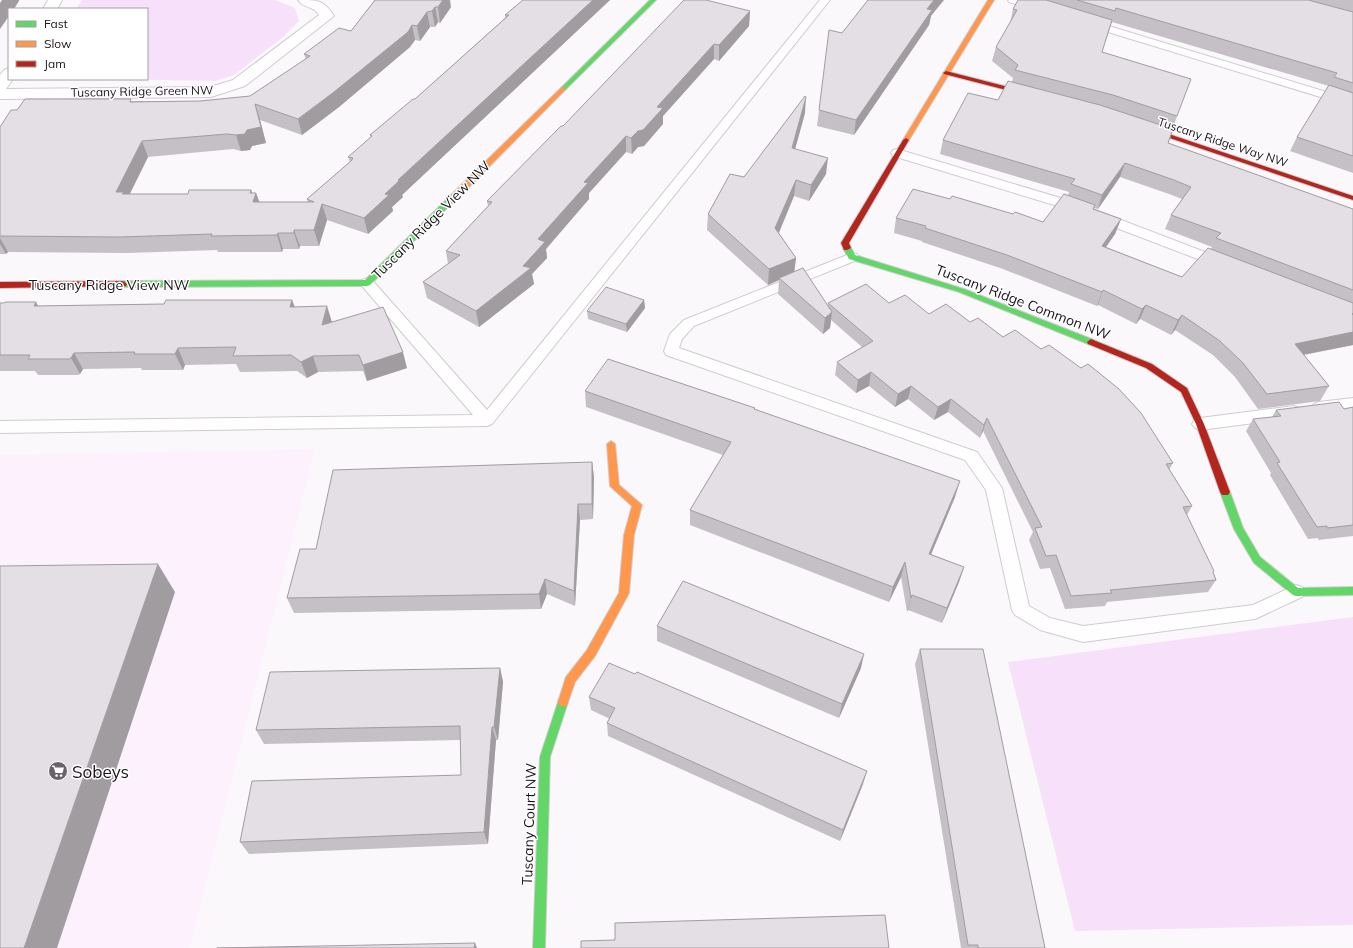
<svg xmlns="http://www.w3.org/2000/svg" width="1353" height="948" viewBox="0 0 1353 948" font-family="Mulish,sans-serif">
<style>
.built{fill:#fcf1fd}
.green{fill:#f7e0fa}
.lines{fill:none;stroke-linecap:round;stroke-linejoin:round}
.lane-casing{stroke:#d0cbd1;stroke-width:2}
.street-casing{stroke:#d0cbd1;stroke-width:2}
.fast-casing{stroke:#d0cbd1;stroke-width:2}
.slow-casing{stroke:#d0cbd1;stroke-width:2}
.jam-casing{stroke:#d0cbd1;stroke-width:2}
.lane{fill:#fefefe;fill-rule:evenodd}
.street{fill:#fefefe;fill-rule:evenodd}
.fast{fill:#63d668;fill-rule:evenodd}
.slow{fill:#ff974d;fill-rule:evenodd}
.jam{fill:#b3261e;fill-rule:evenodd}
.wall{fill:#c4c0c5;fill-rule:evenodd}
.shaded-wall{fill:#a09ca0}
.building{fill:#e4dfe5;stroke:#a09ca0}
.labels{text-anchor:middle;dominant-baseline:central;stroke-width:3;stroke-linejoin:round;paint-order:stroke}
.far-street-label{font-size:12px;fill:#1a121b;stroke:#fff}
.street-label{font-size:14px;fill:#1a121b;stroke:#fff}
.near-poi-label{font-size:17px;fill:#1a121b;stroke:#fff;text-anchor:start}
</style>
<rect width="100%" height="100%" fill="#fbf8fb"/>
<path class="built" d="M315,449l-125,499h-190v-493z"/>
<path class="green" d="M82,0h193l20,8 4,13 -17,17 -48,37 -19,6 -105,-2h37v-70h-71z
M1353,617v308l-278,6 -67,-269z"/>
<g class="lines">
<defs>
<path id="lane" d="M820,0h10l-338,424 -5,2 -487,7v-12l473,-6 -111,-129 -2,-3 2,-3 5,-2 5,2 115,130z
M1008,0h16l18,6 1,2 -5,3 -29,-9z
M1089,20l264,80v7l-268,-82 -1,-2z
M897,149l177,53 152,58 2,3 -2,3 -5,1 -5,-1 -152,-58 -171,-52 -2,-3 2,-3z
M852,253l5,1 2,3 -2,3 -163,66 -12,13 -3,9 298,104 25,36 27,118 21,12 33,8 170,-21 43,-20 6,2 3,5 -3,5 -47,22 -172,23 -43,-12 -25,-15 -3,-5 -26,-120 -21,-30 -299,-105 -2,-4 6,-17 14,-14z
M1353,398v12l-34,4 -5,-2 -3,-4 3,-4 5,-2z
M1294,406l5,2 3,4 -3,4 -5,2 -94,12 -5,-2 -3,-4 3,-4 5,-2z"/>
<path id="street" d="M48,0h14l-5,9h-14z
M298,0c20,0 26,0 36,16l-89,70 -34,11 -211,2v-24l4,-5 5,-2v11h4l-7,10 204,-2 23,-7 86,-65c-5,-9 -16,-7 -21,-15z"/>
<path id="fast" d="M650,0h6l-91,90h-4v-2z
M447,199h6l1,2 -84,84 -3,1 -244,1 -4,-3 4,-3 242,-1z
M844,246h6l5,9 109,34 130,51 1,2 -4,3 -3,-1 -129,-52 -110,-33 -6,-11z
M1225,488l3,1 2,3 13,36 17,29 38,31 55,-1v8l-57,1 -3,-1 -39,-32 -20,-34 -14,-37 2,-3z
M563,697l4,2 1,3 -18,55 -5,191h-12l7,-191 18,-55 1,-3z"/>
<path id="slow" d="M988,0h6l-85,140 -1,1h-4l-1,-1z
M563,87l2,1v2l-112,113h-6v-4l114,-111z
M611,441l4,3 4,41 23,20 -8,30 -5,58 -34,63 -20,26 -8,23 -4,2 -4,-2 -1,-3 8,-25 21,-27 32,-57 5,-58 8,-29 -22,-20 -3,-42z"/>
<path id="jam" d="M946,71l90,23 1,1 -3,2 -90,-23 -1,-1z
M1142,125l211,71v4l-213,-72v-2z
M906,138l3,2 -60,103 2,5 -4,2h-3l-3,-7 62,-103z
M123,281l4,3 -1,2 -126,2v-6z
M1091,339l61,25 35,24 17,36 26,68 -2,3h-6l-2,-3 -24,-68 -15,-32 -35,-24 -58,-24 -1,-2z"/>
</defs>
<use href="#lane" class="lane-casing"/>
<use href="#street" class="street-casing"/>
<use href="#fast" class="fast-casing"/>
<use href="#slow" class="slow-casing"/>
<use href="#jam" class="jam-casing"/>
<use href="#lane" class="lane"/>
<use href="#street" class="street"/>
<use href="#fast" class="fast"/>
<use href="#slow" class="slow"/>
<use href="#jam" class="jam"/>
</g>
<path class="wall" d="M375,0l76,7 -11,16 -2,-1 -3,5h-5l-10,14 -5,-1 -5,7 -71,60 -37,28 -42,-15 6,23 -14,3 -2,4 -9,1 -8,-2 -85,8 -18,37h58l63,-4 1,3h4l3,9h49l-1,-3 43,-37 -2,-5 23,-20 -1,-2 45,-36 90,-81v-3l18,-15h87l-208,195 1,2 -11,10 1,4 -25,23 -41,-14 -8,26h-19l-1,3h-16l-1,3h-64l-1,-2 -90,3 -119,-1 -2,2h-6v-127l132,-26h68l50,-5 56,-37 -2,-5 47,-23z
M1018,0h335v173l-63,-22 7,-14 32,-51 -217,-64 -10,30 75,64 -9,27 185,66v136l-49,10 25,31 -9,15 -62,8 -23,-32 -22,-22 -38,-25 -4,5 -31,-16 -4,5 -38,-19 -1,1 -94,-37 -81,-27v-1l-28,-8 2,-15 54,-19 93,23 25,-27 1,-3 -129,-38 3,-14 55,-40 14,-18 1,-4 -21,-17 4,-14 14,-24 3,-14zM1120,177l49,17 13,5 -11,16 -6,14 47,18 -1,2 -29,28 -76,-30 9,-13 6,-15 -27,-10v-1l4,1z
M750,11l-1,15 -30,35 -5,-2 -51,57v8l-19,22 -6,1 -6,7 -6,-2 -37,41v6l-43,50 1,9 -15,16 2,10 -55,43 -52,-29 -4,-16 25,-18 -2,-13 42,-45 -1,-5 76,-75z
M931,16l-2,9 -75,110 -37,-9 2,-16 23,-77z
M805,113l-10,36 31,25 -17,27 -15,-5 -15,37 17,25 -2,13 34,35v-3h61l40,11 41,8 203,141 -4,7 23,36 -5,9 29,65 -8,12 -101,10 -2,4 -40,3 -15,-41 -10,1 -11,-29 4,-8 -50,-101 -3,7 -32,-26 -14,8 -26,-21 -13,8 -26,-21 -13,7 -21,-18 2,-13 25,-15 -31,-27 -1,8 -7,6 -45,-40 1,-14 -11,5 -61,-55 1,-16z
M292,300l3,7 37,15 75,46 -40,13 -4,-10 -45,1 -11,6 -10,-7 -57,1 -4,-8 -51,1 -2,5h-41l-1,-2 -58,1 -3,5 -2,1h-40l-3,-4h-35v-68l38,3 126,-2z
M644,300l1,8 -18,24 -39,-13 -1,-8z
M585,391l170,17v2l200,87 -24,57 33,13 -5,15 -17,41 -34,-13 -1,2 -6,-35 -12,25 -199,-77v-15l33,-55 -137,-48z
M1353,407v129l-35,4v-2l-10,1 -38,-64 1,-2 -25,-42 7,-12 19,-2 4,-7 68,-1z
M592,462l2,15 -1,42 -13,1 -5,86 -28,-12 -6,15 -247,4 -7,-15 29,-49z
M657,626l204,42 -22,50 -182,-77z
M920,649l125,299h-84l-46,-284z
M500,668l3,14 -5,58h-2l-8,104 -239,10 -9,-12 221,-67 -1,-35 -196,4 -8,-14z
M635,674l228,110 -23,57 -232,-105 -1,-13 3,-4 -19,-9 -2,-13z"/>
<path class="shaded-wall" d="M2,0h17v1l-5,8h-5v7l-9,13v-26z
M443,0h7l1,7 -11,16 -2,-16z
M593,0h17l-208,195 1,2 -11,10 1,4 -25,23 -4,-16 34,-38z
M934,0h10l-13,16 -2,9 -75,110 2,-15 71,-111z
M435,7l3,15 -3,5 -3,-16z
M750,11l-1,15 -30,35v-16z
M427,12l3,15 -10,14 -3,-15z
M412,25l3,15 -5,7 -71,60 -37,28 -4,-16z
M714,44v15l-51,57v8l-19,22 -6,1 -6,7 -1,-16 26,-31z
M806,97l-1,16 -14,51 1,-16z
M255,104l5,16 6,23 -14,3 -2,4 -9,1 -5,-16z
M626,136v16l-37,41v6l-43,50 1,9 -15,16 2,10 -55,43 -3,-16 47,-45 15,-27 46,-57z
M142,141l6,16 -21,42 -11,-7z
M828,158l-2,16 -17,27 2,-16z
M1125,163l-5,14 -22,32 4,-14z
M796,180l-2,16 -20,48 1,-16z
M251,190l3,9 2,-6 6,16 -3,9 -9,-25z
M322,204l5,16 -8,26 -5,-16z
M1121,219l-6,15 -18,26 5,-14z
M294,230l6,16 -1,3 -5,-16z
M278,233l5,16 -1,3 -5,-17z
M0,238l8,14 -2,2 -6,-10z
M796,258l-2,16 -15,4v2l-11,5 1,-16z
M1103,290l-5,15 -1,1 5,-14z
M292,300l6,16 -8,-9z
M644,300l1,8 -18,24 -1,-8z
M36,302l9,16 -11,-12z
M1146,305l-6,14 -4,5 6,-15z
M327,306l5,16 -10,3z
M832,312l-2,16 -7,6 2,-16z
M1182,315l-7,15 -4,5 7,-15z
M1353,332v13l-67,13 9,-14z
M178,348l7,17 -2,5 -8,-16z
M403,352l4,16 -40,13 -4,-16z
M74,353l9,16 -3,5 -9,-16z
M313,356l5,16 -11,6 -6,-16z
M871,372l-2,14 -13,7 2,-13z
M911,386l-3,13 -13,8 3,-13z
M951,399l-3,13 -14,8 4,-13z
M987,418l-4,13 -3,7 4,-13z
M592,462l2,15 -1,42 -1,-15z
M960,481l-5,16 -30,72 4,-15z
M578,504l2,16 -5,86 -1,-15z
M905,562l-4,15 -12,25 4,-15z
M158,564l17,28 -118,356h-33z
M964,567l-5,15 -17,41 5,-15z
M545,579l2,15 -6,15 -2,-15z
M912,595l-4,15 -1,2 4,-14z
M864,654l-3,14 -22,50 3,-14z
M500,668l3,14 -5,58 -4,-13z
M492,727l4,13 -8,104 -4,-12z
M867,771l-4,13 -23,57 3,-11z
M475,943l2,5h-3z"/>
<path class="building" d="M375,0h68l-5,7h-3l-3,4 -5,1 -10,14 -5,-1 -4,7 -74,60 -36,27 -43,-15 6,23 -14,3 -2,4 -9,1 -9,-1 -85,7 -26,51h8l-2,2h66l1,-4h62l-1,3h6l-3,9h61l-7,-3 44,-38 2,-3 -5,-1 24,-21 -2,-1 43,-36h2l94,-84h-4l18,-15h70l-195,180 1,1 -14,13 4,1 -25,23 -42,-14 -8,26h-20v3h-16l-1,2 -66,1 1,-2 -92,3 -120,-1v-109l11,-17h6l8,-11h106l-1,3 70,-1 50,-5 60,-40 -6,-2 35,-26 12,3z
M684,0h22l44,11 -31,34 -5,-1 -57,63 6,1 -20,22 -5,1 -7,7 -5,-2 -42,46 4,1 -50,56 7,3 -22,24 8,2 -55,43 -53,-29 37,-27 -14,-4 46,-49 -5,-1 74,-75h2z
M868,0h66l-7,9 5,1 -76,110 -37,-10 10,-80 13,3z
M1018,0h28l66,20 -10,32 89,27 -14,37 -64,-21 -98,-25 3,-5 -22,-18 21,-37 -4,-1z
M1077,0h231l45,12v71l-19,-6 3,-4 -221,-65 -1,3z
M1008,81l92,24 73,24 -5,14 185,66v81l-137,-52 5,-5 -50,-18 20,-28 -17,-7 -49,-17 -23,32 -31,-11 4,-5 -132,-39 25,-47 30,7z
M1329,85l24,8v63l-56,-19z
M805,96l1,1 -14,51 36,10 -17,27 -15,-5 -21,48 21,30 -27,11 -61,-55 22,-40 14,3z
M913,189l37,10 2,-3 61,18 2,-2 28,10 21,-28 31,11 -2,4 28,10 -19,27 80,31 26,-29 145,55v10l-1,1 1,1v17l-58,12 34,42 -62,8 -24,-31 -23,-22 -38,-26 -4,5 -32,-15 -4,4 -39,-19 -1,2 -95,-37 -82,-27 1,-2 -30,-8z
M803,268l29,44 -7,6 -46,-40z
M866,284l23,19 16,-8 24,19 17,-10 24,18 8,-4 25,19 12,-7 26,19 8,-4 32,23 7,-4 31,25 22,24 32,50 -7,1 26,42 -9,1 31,64 -1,1 3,8 -106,10 2,3 -41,3 -15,-41 -10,1 -11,-28 7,-1 -55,-109 -3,7 -33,-26 -13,8 -27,-21 -13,8 -27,-22 -13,8 -21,-18 36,-21 -45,-38z
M606,287l38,13 -18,24 -39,-13z
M166,300h126l-2,7 37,-1 -5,19 61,-18 20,45 -40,13 -4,-10 -46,1 -12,6 -10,-7 -58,1 3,-9 -58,1 -3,6h-41l1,-2 -61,1 -3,5 -2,1h-41l2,-4h-30v-52h4l1,-1h31l-2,4 130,-2z
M608,359l147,49 -1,1 206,72 -31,73 35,13 -17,41 -35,-13 -1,3 -6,-36 -12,25 -203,-77 41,-68 -146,-51z
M1339,402l5,7 9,-2v118l-26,3v-2l-10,1 -40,-64 3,-1 -27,-43 28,-3 -5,-6z
M592,462v42h-14l-4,87 -29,-12 -6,15 -252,4 13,-49h16l17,-79z
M158,564l-134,384h-24v-382z
M683,581l181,73 -22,50 -185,-78z
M920,649h63l62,299h-67v-3h-10z
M609,663l26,11 2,-2 230,99 -24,59 -236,-107 8,-15 -26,-11z
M500,668l-6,59h-2l-8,105 -244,10 12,-61 209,-6 -1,-49 -204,4 14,-58z
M885,915l4,33h-308v-7l34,-1v-17z
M475,943l-1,5h-257z"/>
<defs>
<symbol id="supermarket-disc" viewBox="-11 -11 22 22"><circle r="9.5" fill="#696269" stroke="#fff"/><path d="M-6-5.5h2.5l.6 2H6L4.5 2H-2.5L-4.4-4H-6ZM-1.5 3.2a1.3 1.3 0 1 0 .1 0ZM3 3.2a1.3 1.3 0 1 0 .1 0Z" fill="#fff"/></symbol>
</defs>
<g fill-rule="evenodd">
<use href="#supermarket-disc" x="47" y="760" width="22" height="22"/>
</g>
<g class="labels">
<g class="far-street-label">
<text transform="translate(142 91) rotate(-1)">Tuscany Ridge Green NW</text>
<text transform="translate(1223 142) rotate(18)">Tuscany Ridge Way NW</text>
</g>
<g class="street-label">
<text transform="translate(431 220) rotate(-45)">Tuscany Ridge View NW</text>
<text x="109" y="285">Tuscany Ridge View NW</text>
<text transform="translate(1023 302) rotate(21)">Tuscany Ridge Common NW</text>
<text transform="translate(529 824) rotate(-88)">Tuscany Court NW</text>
</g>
<g class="near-poi-label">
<text x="72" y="771">Sobeys</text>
</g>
</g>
<rect x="8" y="8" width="140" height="72" fill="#ffffff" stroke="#a3a0a4"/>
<rect x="16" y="21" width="20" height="6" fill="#63d668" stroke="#a3a0a4"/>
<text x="44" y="28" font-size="12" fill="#1a121b">Fast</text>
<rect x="16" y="41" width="20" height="6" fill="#ff974d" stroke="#a3a0a4"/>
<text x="44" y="48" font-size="12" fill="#1a121b">Slow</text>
<rect x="16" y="61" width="20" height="6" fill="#b3261e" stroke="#a3a0a4"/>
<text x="44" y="68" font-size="12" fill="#1a121b">Jam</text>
</svg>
